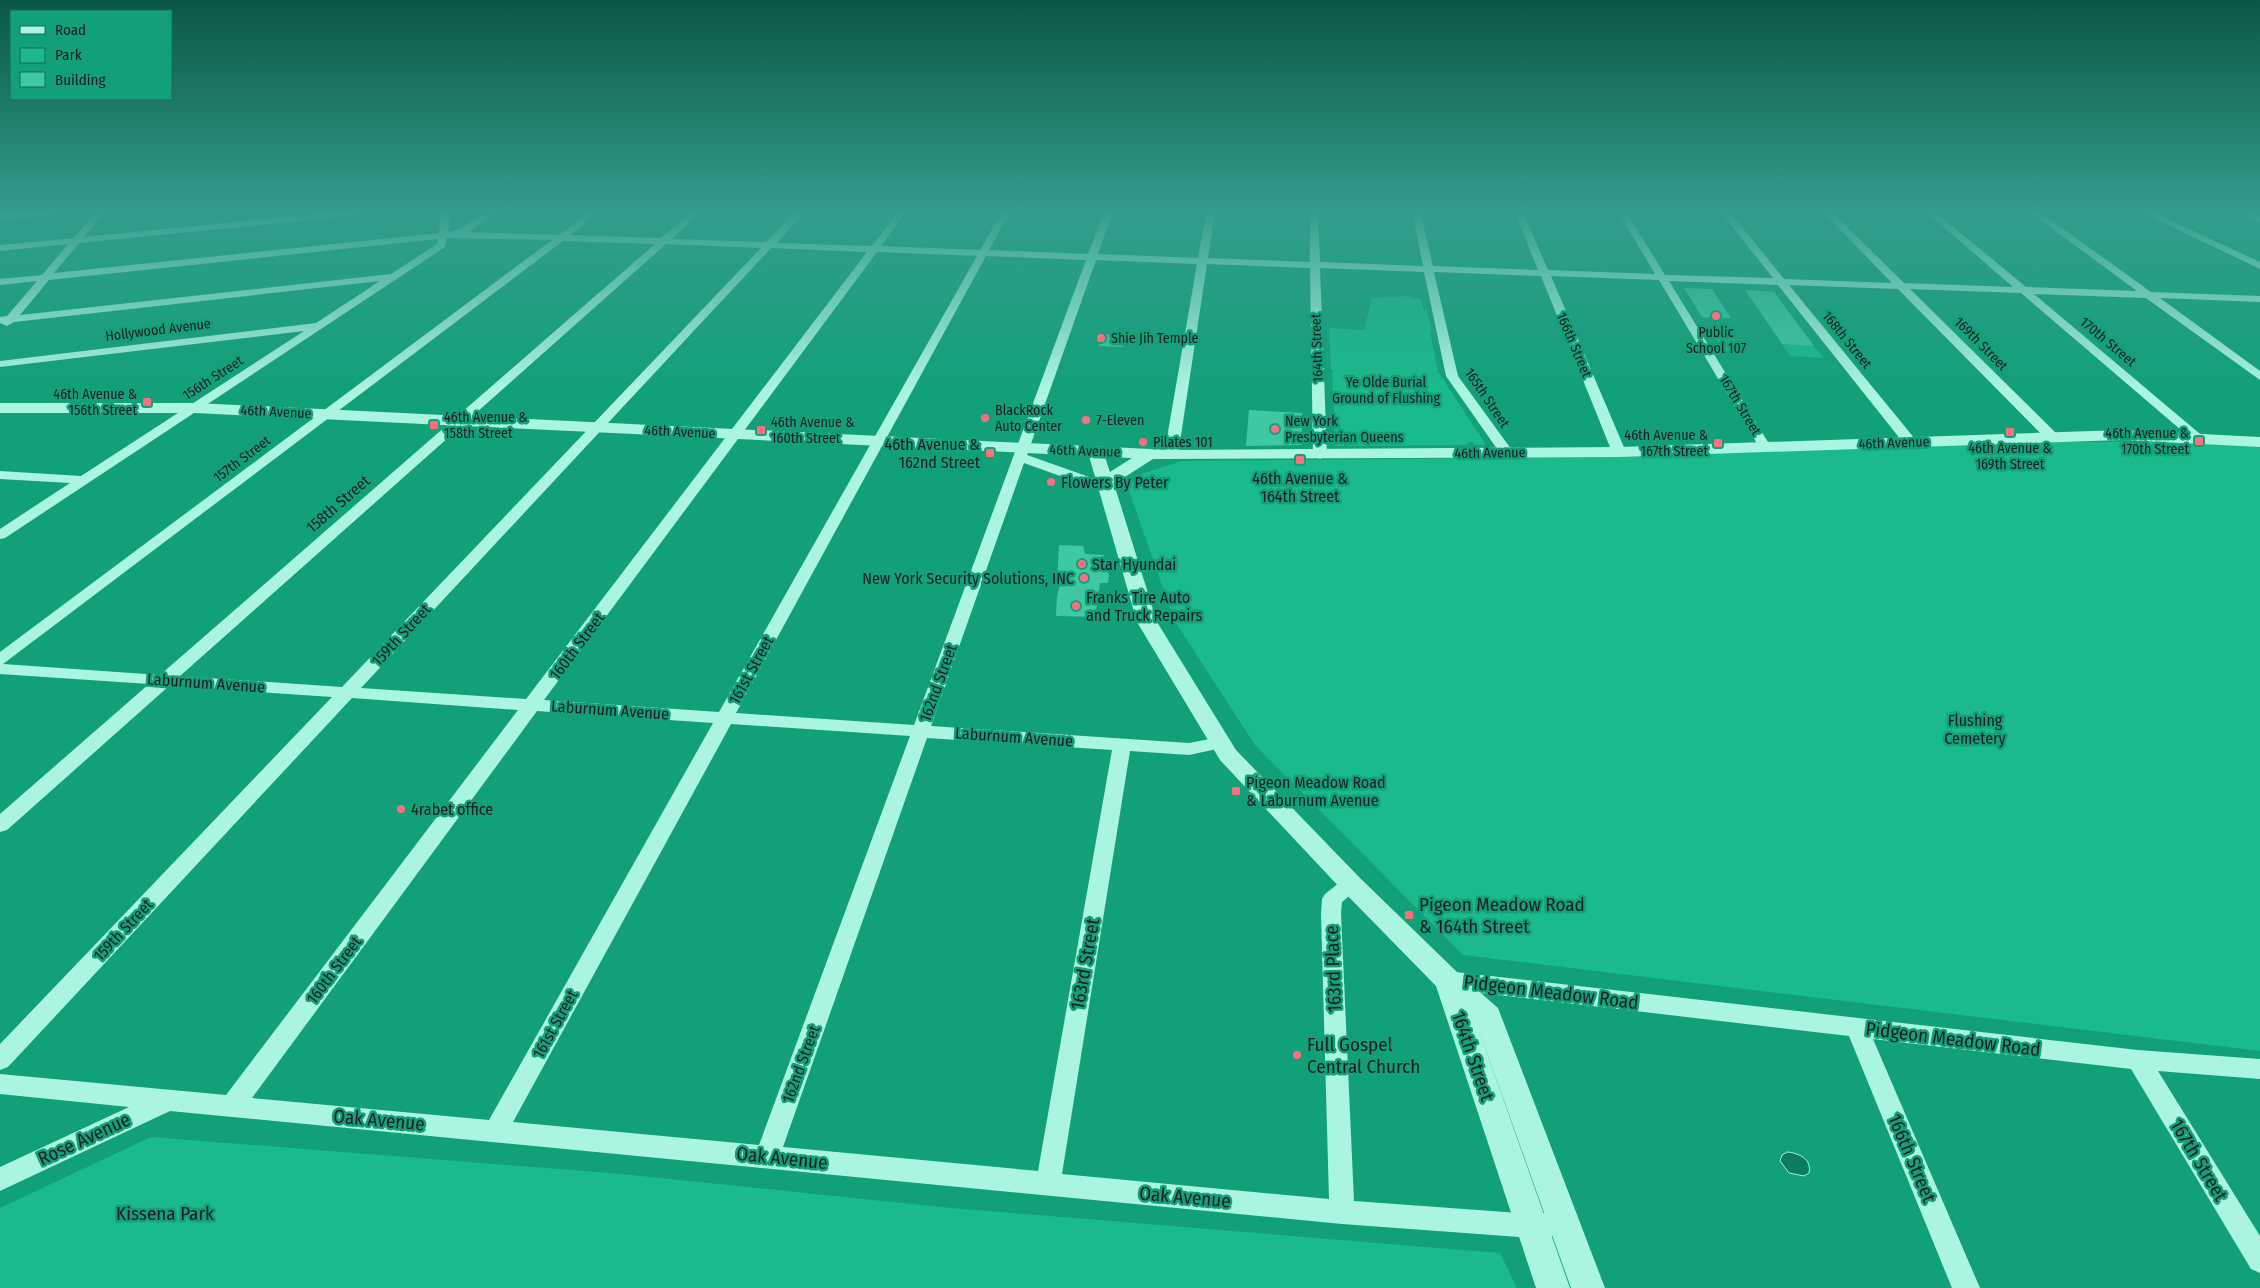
<svg xmlns="http://www.w3.org/2000/svg" width="2260" height="1288" viewBox="0 0 2260 1288" font-family="'Fira Sans Condensed',sans-serif">
<style>
.green{fill:#1aba8c}
.water{fill:#0b7c5e;stroke:#9cf8dc}
.building{fill:#3fc8a1}
.lines{fill:none;stroke-linecap:round;stroke-linejoin:round}
.minor{fill:#aaf5df;fill-rule:evenodd}
.tertiary{fill:#aaf5df;fill-rule:evenodd}
.poi-dot{fill:#ff6e80;stroke:#12a079;stroke-width:2}
.labels{text-anchor:middle;dominant-baseline:central;stroke-width:5;stroke-linejoin:round;paint-order:stroke}
.far-street-label{font-size:14px;fill:#1d1d1d;stroke:#12a079}
.far-poi-label{font-size:14px;fill:#1d1d1d;stroke:#12a079;text-anchor:start}
.far-park-label{font-size:14px;fill:#1b1d1c;stroke:#12a079}
.poi-label{font-size:16px;fill:#1d1d1d;stroke:#12a079;text-anchor:start}
.street-label{font-size:16px;fill:#1d1d1d;stroke:#12a079}
.park-label{font-size:16px;fill:#1b1d1c;stroke:#12a079}
.near-poi-label{font-size:19px;fill:#1d1d1d;stroke:#12a079;text-anchor:start}
.near-street-label{font-size:19px;fill:#1d1d1d;stroke:#12a079}
.near-park-label{font-size:19px;fill:#1b1d1c;stroke:#12a079}
</style>
<rect width="100%" height="100%" fill="#12a079"/>
<path class="green" d="M1410,296l2,3h9l2,11h3l6,20 -2,2 8,40 -3,1h4l47,72h-12l-1,-3h-4l-2,3 -120,1 -3,-3v3h-9l-3,-74 3,-1 -4,-1 -2,-42 35,2 8,-32z
M1709,328l19,1 14,22h-19z
M1782,344l32,2 10,12 -34,-2z
M2054,442h152l54,4v605l-797,-96 -208,-210 -81,-125 -49,-141 57,-18 323,-3z
M151,1137l471,37 329,34 549,45 17,35h-1517v-80z"/>
<path class="water" d="M1787,1152c12,1 25,7 22,21l-5,3 -15,-3 -9,-12 2,-6z"/>
<path class="building" d="M1684,288l28,1 19,29 -29,-1z
M1745,290l29,2 40,54 -32,-2z
M1102,334l24,1 -3,12 -24,-1z
M1249,410l53,3v32l-56,1z
M1059,545l24,1 2,8 19,1 5,21 -1,7h-8l-5,34 -39,-1 1,-20 4,-15h-4z"/>
<g class="lines">
<path class="minor" d="M48,210h33l-4,3 -77,7v-6z
M97,210h9l-22,27 271,-27h30l-4,3 -302,30 -25,30 385,-40 3,-23h8l-2,22c20,-2 31,-22 51,-22l-30,22 90,3 33,-25h10l-32,25 91,3 33,-28h9l-31,29 94,3 31,-32h9l-29,33 95,3 27,-36h9l-27,36 99,4 23,-40h8l-22,40 99,4 17,-44h8l-15,44 100,4 9,-48h8l-7,48 102,4v-52h8l2,52 103,4 -11,-56h8l13,56 105,4 -24,-60h8l26,60 107,4 -38,-64h8l40,65 108,3 -54,-68h9l56,69 108,4 -71,-73h9l74,73 109,4 -89,-77h9l93,77 111,4 -110,-81h10l114,82 109,4v6l-100,-4 100,73v9l-114,-82 -112,-4 172,145 -1,3h-10l-174,-149 -111,-4 146,144 1,3 -6,4 -5,-1 -148,-150 -109,-4 126,154 1,3 -6,4 -5,-1 -127,-160 -109,-4 102,166 -6,4 -6,-4 -100,-167 -108,-4 75,176 -7,4 -7,-4 -71,-176 -107,-4 24,104 56,77 -7,4 -5,-1 -56,-80 -22,-104 -104,-4 7,187 -7,4 -7,-4 -3,-187 -103,-4 -29,191 -7,4 -7,-4 33,-191 -101,-4 -69,195 85,30 2,3 -7,4 -5,-1 -78,-28 -93,263 258,17 31,-6 6,2 3,4 -3,4 -37,8 -59,-4 -68,423 267,25 -8,-285 1,-15 3,-5 19,-15 7,-2 7,2 3,5 -3,5 -16,13 -1,12 13,287 178,13 33,-3 9,3 4,9 -4,9 -9,3 -33,3 -190,-14 -1172,-113 -170,80v-24l129,-60 -129,-13v-20l226,21 292,-385 -166,-12 -344,369 -8,3v-26l332,-347 -163,-11 -162,144 -7,2v-18l149,-130 -149,-10v-22l552,-412 -105,-2 -2,9 -440,291 -5,1v-10l70,-46 -70,-4v-8l81,5 223,-145 -304,36v-6l316,-38 64,-42 -366,41 -7,4 -7,-3v-6l7,-1 30,-35 -37,4v-6l42,-4 26,-31 -68,7v-6l74,-7zM438,239l-1,5 -46,30 -371,41 29,-35zM563,241l92,3 -495,431 -157,-11zM666,244l95,4 -419,439 -162,-11zM771,248l96,4 -341,447 -165,-11zM877,252l100,4 -258,456 -175,-12zM986,256l100,4 -172,465 -178,-12zM537,711l176,12 -224,397 -237,-22zM731,724l179,12 -151,409 -246,-23zM927,738l185,12 -74,421 -255,-24z
M2137,210h11l112,52v7z
M2235,210h11l14,6v6z
M1447,971l691,79 122,9v20l-102,-8 102,165v37l-9,-4 -120,-200 -258,-30 107,249h-28l-103,-252 -402,-47 -8,-3 -3,-6 3,-6z"/>
<path class="tertiary" d="M0,403h195l976,47 448,-3 504,-17 137,7v10l-137,-7 -504,17 -466,2 -39,25 43,138 79,128 124,128 97,94 41,36 107,280h-34l-95,-266 94,266h-34l-100,-302 -94,-96 -122,-130 -83,-138 -48,-166 -894,-43h-195zM1105,457l27,1 -22,14z"/>
</g>
<linearGradient id="sky" x2="0" y2="1"><stop stop-color="#0a5843"/><stop offset="0.54" stop-color="#339c8c"/><stop offset="1" stop-color="#339c8c" stop-opacity="0"/></linearGradient>
<rect width="2260" height="390" fill="url(#sky)"/>
<g class="poi-dot">
<circle cx="1716" cy="316" r="5"/>
<circle cx="1101" cy="338" r="5"/>
<rect x="142" y="397" width="10" height="10" rx="2.5"/>
<circle cx="985" cy="418" r="5"/>
<circle cx="1086" cy="420" r="5"/>
<rect x="429" y="420" width="10" height="10" rx="2.5"/>
<circle cx="1275" cy="429" r="5"/>
<rect x="756" y="425" width="10" height="10" rx="2.5"/>
<rect x="2005" y="427" width="10" height="10" rx="2.5"/>
<rect x="2194" y="436" width="10" height="10" rx="2.5"/>
<circle cx="1143" cy="442" r="5"/>
<rect x="1713" y="438" width="10" height="10" rx="2.5"/>
<rect x="985" y="448" width="10" height="10" rx="2.5"/>
<rect x="1295" y="455" width="10" height="10" rx="2.5"/>
<circle cx="1051" cy="482" r="5"/>
<circle cx="1082" cy="564" r="5"/>
<circle cx="1084" cy="578" r="5"/>
<circle cx="1076" cy="606" r="5"/>
<rect x="1231" y="786" width="10" height="10" rx="2.5"/>
<circle cx="401" cy="809" r="5"/>
<rect x="1404" y="910" width="10" height="10" rx="2.5"/>
<circle cx="1297" cy="1055" r="5"/>
</g>
<g class="labels">
<g class="far-street-label">
<text transform="translate(158 330) rotate(-7)">Hollywood Avenue</text>
<text transform="translate(1847 340) rotate(51)">168th Street</text>
<text transform="translate(2108 342) rotate(40)">170th Street</text>
<text transform="translate(1981 344) rotate(45)">169th Street</text>
<text transform="translate(1574 345) rotate(67)">166th Street</text>
<text transform="translate(1317 348) rotate(-92)">164th Street</text>
<text transform="translate(213 378) rotate(-33)">156th Street</text>
<text transform="translate(1487 398) rotate(56)">165th Street</text>
<text transform="translate(1740 405) rotate(59)">167th Street</text>
<text transform="translate(276 412) rotate(3)">46th Avenue</text>
<text transform="translate(680 432) rotate(3)">46th Avenue</text>
<text transform="translate(1894 443) rotate(-2)">46th Avenue</text>
<text transform="translate(1085 451) rotate(2)">46th Avenue</text>
<text transform="translate(1490 453) rotate(-1)">46th Avenue</text>
<text transform="translate(242 459) rotate(-37)">157th Street</text>
</g>
<g class="far-poi-label">
<text x="1716" y="332" text-anchor="middle">Public<tspan x="1716" dy="16">School 107</tspan></text>
<text x="1111" y="338">Shie Jih Temple</text>
<text x="137" y="394" text-anchor="end">46th Avenue &amp;<tspan x="137" dy="16">156th Street</tspan></text>
<text x="995" y="410">BlackRock<tspan x="995" dy="16">Auto Center</tspan></text>
<text x="444" y="417">46th Avenue &amp;<tspan x="444" dy="16">158th Street</tspan></text>
<text x="1096" y="420">7-Eleven</text>
<text x="1285" y="421">New York<tspan x="1285" dy="16">Presbyterian Queens</tspan></text>
<text x="771" y="422">46th Avenue &amp;<tspan x="771" dy="16">160th Street</tspan></text>
<text x="2189" y="433" text-anchor="end">46th Avenue &amp;<tspan x="2189" dy="16">170th Street</tspan></text>
<text x="1708" y="435" text-anchor="end">46th Avenue &amp;<tspan x="1708" dy="16">167th Street</tspan></text>
<text x="1153" y="442">Pilates 101</text>
<text x="2010" y="448" text-anchor="middle">46th Avenue &amp;<tspan x="2010" dy="16">169th Street</tspan></text>
</g>
<g class="far-park-label">
<text x="1386" y="382">Ye Olde Burial<tspan x="1386" dy="16">Ground of Flushing</tspan></text>
</g>
<g class="poi-label">
<text x="980" y="444" text-anchor="end">46th Avenue &amp;<tspan x="980" dy="18">162nd Street</tspan></text>
<text x="1300" y="478" text-anchor="middle">46th Avenue &amp;<tspan x="1300" dy="18">164th Street</tspan></text>
<text x="1061" y="482">Flowers By Peter</text>
<text x="1092" y="564">Star Hyundai</text>
<text x="1074" y="578" text-anchor="end">New York Security Solutions, INC</text>
<text x="1086" y="597">Franks Tire Auto<tspan x="1086" dy="18">and Truck Repairs</tspan></text>
<text x="1246" y="782">Pigeon Meadow Road<tspan x="1246" dy="18">&amp; Laburnum Avenue</tspan></text>
<text x="411" y="809">4rabet office</text>
</g>
<g class="street-label">
<text transform="translate(338 504) rotate(-41)">158th Street</text>
<text transform="translate(401 635) rotate(-47)">159th Street</text>
<text transform="translate(577 646) rotate(-53)">160th Street</text>
<text transform="translate(751 670) rotate(-61)">161st Street</text>
<text transform="translate(206 683) rotate(4)">Laburnum Avenue</text>
<text transform="translate(938 683) rotate(-70)">162nd Street</text>
<text transform="translate(610 710) rotate(4)">Laburnum Avenue</text>
<text transform="translate(1014 737) rotate(4)">Laburnum Avenue</text>
<text transform="translate(123 930) rotate(-47)">159th Street</text>
<text transform="translate(334 970) rotate(-53)">160th Street</text>
<text transform="translate(555 1024) rotate(-61)">161st Street</text>
<text transform="translate(801 1064) rotate(-70)">162nd Street</text>
</g>
<g class="park-label">
<text x="1975" y="720">Flushing<tspan x="1975" dy="18">Cemetery</tspan></text>
</g>
<g class="near-poi-label">
<text x="1419" y="904">Pigeon Meadow Road<tspan x="1419" dy="22">&amp; 164th Street</tspan></text>
<text x="1307" y="1044">Full Gospel<tspan x="1307" dy="22">Central Church</tspan></text>
</g>
<g class="near-street-label">
<text transform="translate(1085 964) rotate(-80)">163rd Street</text>
<text transform="translate(1333 969) rotate(-92)">163rd Place</text>
<text transform="translate(1551 992) rotate(7)">Pidgeon Meadow Road</text>
<text transform="translate(1953 1039) rotate(7)">Pidgeon Meadow Road</text>
<text transform="translate(1473 1056) rotate(71)">164th Street</text>
<text transform="translate(379 1120) rotate(5)">Oak Avenue</text>
<text transform="translate(84 1139) rotate(-25)">Rose Avenue</text>
<text transform="translate(782 1158) rotate(6)">Oak Avenue</text>
<text transform="translate(1912 1158) rotate(67)">166th Street</text>
<text transform="translate(2199 1160) rotate(59)">167th Street</text>
<text transform="translate(1185 1197) rotate(5)">Oak Avenue</text>
</g>
<g class="near-park-label">
<text x="165" y="1213">Kissena Park</text>
</g>
</g>
<rect x="10" y="10" width="162" height="90" fill="#12a079" stroke="#166c54"/>
<rect x="20" y="26" width="25" height="8" fill="#aaf5df" stroke="#166c54"/>
<text x="55" y="35" font-size="15" fill="#1d1d1d">Road</text>
<rect x="20" y="48" width="25" height="15" fill="#1aba8c" stroke="#166c54"/>
<text x="55" y="60" font-size="15" fill="#1d1d1d">Park</text>
<rect x="20" y="72" width="25" height="15" fill="#3fc8a1" stroke="#166c54"/>
<text x="55" y="85" font-size="15" fill="#1d1d1d">Building</text>
</svg>
